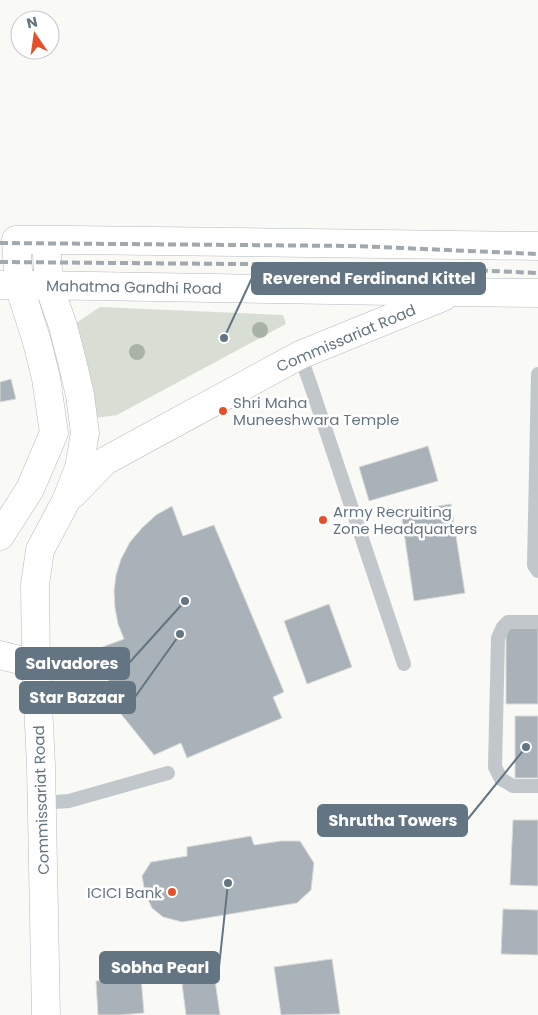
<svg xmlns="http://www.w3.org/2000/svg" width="538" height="1015" viewBox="0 0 538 1015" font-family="Poppins,sans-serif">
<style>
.green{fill:#d9ded5}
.building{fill:#a9b2b8;stroke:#dbdbd9}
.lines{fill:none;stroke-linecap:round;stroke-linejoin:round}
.secondary-casing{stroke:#b4bbbf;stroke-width:29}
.primary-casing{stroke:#b5bbbf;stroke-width:29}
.lane{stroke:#c2c7cb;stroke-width:14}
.secondary{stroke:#fff;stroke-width:28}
.primary{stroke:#fff;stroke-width:28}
.rail{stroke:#a1a9af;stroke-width:4;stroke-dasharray:8 4;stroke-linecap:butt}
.tree{fill:#a9b3a5}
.poi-dot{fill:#e65029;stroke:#fff;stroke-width:2}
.labels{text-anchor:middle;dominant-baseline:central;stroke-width:5;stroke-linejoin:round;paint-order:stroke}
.street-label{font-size:15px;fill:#637582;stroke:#fff}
.poi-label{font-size:15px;fill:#637582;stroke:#fff;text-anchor:start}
.leader{fill:none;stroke:#637582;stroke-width:2}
.callout-dot{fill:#637582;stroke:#fff;stroke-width:2}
.callout{fill:#637582;stroke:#637582;stroke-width:2}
.callout-label{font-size:16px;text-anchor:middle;font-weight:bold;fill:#fff}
</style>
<rect width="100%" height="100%" fill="#f9f9f6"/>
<path class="green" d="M100,307l183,8 3,9 -169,91 -23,3 -21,-93z"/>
<path class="building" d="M11,379l5,20 -16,3v-20z
M428,446l10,35 -69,20 -10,-34z
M451,504l14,89 -51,8 -13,-89z
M172,506l11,30 31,-11 70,167 -11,5 9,21 -95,40 -6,-15 -27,12 -33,-41 -24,-65 27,-10 -6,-15 -3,-16 -1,-17 2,-16 5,-16 9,-17 12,-14 14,-13z
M329,604l23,63 -45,17 -23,-63z
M506,626h32v78h-32z
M515,716h23v62h-23z
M513,820h25v66l-28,-1z
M251,836l3,9 27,-4h19l14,22 -3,27 -14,13 -115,19 -19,-5 -11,-9 -7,-15 -3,-17 9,-14 36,-6v-9z
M503,909l35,1v45l-37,-1z
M332,959l8,55 -59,1 -7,-48z
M141,977l3,36 -25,2h-21l-2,-34z
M215,980l5,35h-34l-4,-31z"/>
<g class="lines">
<defs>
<path id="secondary" d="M0,285h19"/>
<path id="primary" d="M33,285l420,7 85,1
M73,494l32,-33 195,-106 143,-58
M0,536l30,-47 24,-56 -8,-55 -9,-36 -18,-57 -3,-45h56l466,6
M0,655l36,9
M46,1015l-5,-249 -5,-102 -1,-79 5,-35 26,-49 13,-33 6,-35 -5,-38 -7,-30 -10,-39 -14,-40 -3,-46"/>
</defs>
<use href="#secondary" class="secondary-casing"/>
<use href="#primary" class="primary-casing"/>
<path class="lane" d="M300,355l11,31 93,278
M538,374l-4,191 4,6
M538,622h-30l-5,5 -5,11 -3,129 6,12 12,7h25
M41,803l28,-2 99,-28"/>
<use href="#secondary" class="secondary"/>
<use href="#primary" class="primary"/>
<path class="rail" d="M0,243l356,3 182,8
M0,262l355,3 183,8"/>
</g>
<g class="tree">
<circle cx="260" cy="330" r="8"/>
<circle cx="137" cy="352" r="8"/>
</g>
<g class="poi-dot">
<circle cx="223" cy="411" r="5"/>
<circle cx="323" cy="520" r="5"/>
<circle cx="172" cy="892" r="5"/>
</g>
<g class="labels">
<g class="street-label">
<text transform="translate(134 287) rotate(1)">Mahatma Gandhi Road</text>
<text transform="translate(346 338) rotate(-23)">Commissariat Road</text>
<text transform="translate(41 800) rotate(-92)">Commissariat Road</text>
</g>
<g class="poi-label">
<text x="233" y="402">Shri Maha<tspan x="233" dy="17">Muneeshwara Temple</tspan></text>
<text x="333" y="511">Army Recruiting<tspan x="333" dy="17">Zone Headquarters</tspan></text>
<text x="162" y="892" text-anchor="end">ICICI Bank</text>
</g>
</g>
<path class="leader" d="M224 338L252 278M185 601L129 663M180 634L135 697M526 747L467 820M228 883L219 967"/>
<g class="callout-dot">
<circle cx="224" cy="338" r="5"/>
<circle cx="185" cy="601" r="5"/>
<circle cx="180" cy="634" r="5"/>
<circle cx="526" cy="747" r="5"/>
<circle cx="228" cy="883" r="5"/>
</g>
<g class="callout">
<rect x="252" y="263" width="233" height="31" rx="5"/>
<rect x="16" y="648" width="113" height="31" rx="5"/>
<rect x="20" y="682" width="115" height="31" rx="5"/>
<rect x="318" y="805" width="149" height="31" rx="5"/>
<rect x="100" y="952" width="119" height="31" rx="5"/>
</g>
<g class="callout-label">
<text x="369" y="284">Reverend Ferdinand Kittel</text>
<text x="72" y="669">Salvadores</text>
<text x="77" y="703">Star Bazaar</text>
<text x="393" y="826">Shrutha Towers</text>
<text x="160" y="973">Sobha Pearl</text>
</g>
<g transform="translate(35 35) rotate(347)"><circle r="24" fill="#ffffff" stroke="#c1c8cd"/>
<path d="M0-4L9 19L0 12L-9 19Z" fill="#e65029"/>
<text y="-8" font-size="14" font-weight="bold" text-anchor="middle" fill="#637582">N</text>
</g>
</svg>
